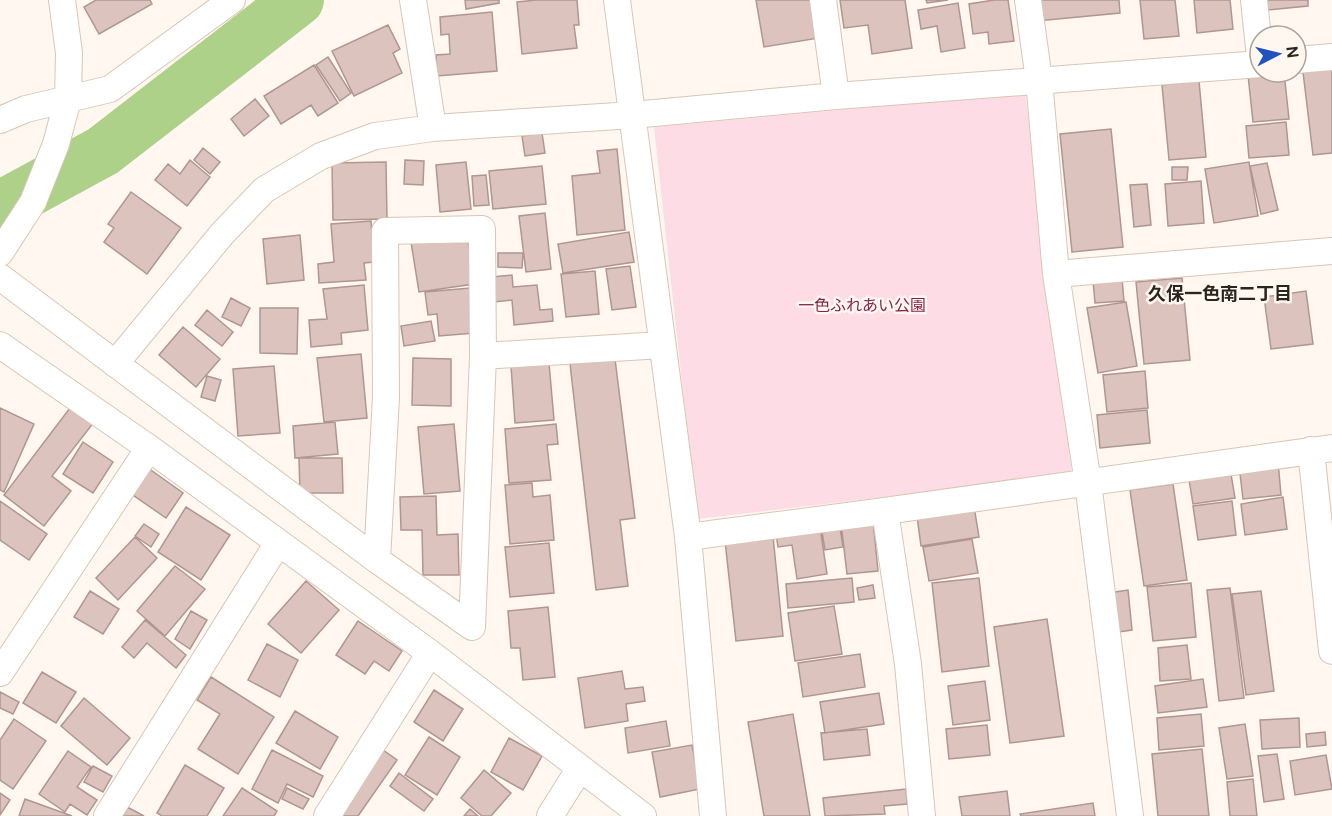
<svg xmlns="http://www.w3.org/2000/svg" width="1332" height="816" viewBox="0 0 1332 816" font-family="'DM Sans','Noto Sans JP',sans-serif">
<style>
.green{fill:#fddce5}
.lines{fill:none;stroke-linecap:round;stroke-linejoin:round}
.river{stroke:#add189;stroke-width:52}
.building{fill:#ddc3bd;stroke:#af9690;stroke-width:1.5}
.street-casing{stroke:#d8c6b5;stroke-width:28}
.street{stroke:#fff;stroke-width:26}
.labels{text-anchor:middle;dominant-baseline:central;stroke-width:5;stroke-linejoin:round;paint-order:stroke}
.park-label{font-size:16px;fill:#85254b;stroke:#fff7f0}
.neighbourhood-label{font-size:18px;font-weight:bold;fill:#2c251f;stroke:#fff7f0}
</style>
<rect width="100%" height="100%" fill="#fff7f0"/>
<path class="green" d="M1025,93l47,382 -375,44 -43,-392z"/>
<g class="lines">
<path class="river" d="M0,207l103,-56 195,-151"/>
</g>
<path class="building" d="M96,0h54l2,4 -53,30 -15,-27z
M465,0h34v3l-33,6z
M536,0h41l2,25h-5l3,23 -55,6 -5,-52z
M756,0h57l6,38 -55,9z
M840,0h65l7,48 -40,6 -4,-29 -24,3z
M926,0h22l-21,3z
M994,0h14l6,41 -25,3 -1,-12 -15,2 -4,-30z
M1035,0h84l1,13 -83,8z
M1140,0h35l4,36 -35,3z
M1194,0h36l3,29 -36,4z
M1266,0h42v6l-41,4z
M958,3l7,45 -24,4 -4,-26 -16,3 -3,-19z
M492,12l5,59 -60,5 -1,-21 14,-1 -1,-20 -8,1 -1,-18z
M388,25l12,24 -7,4 9,20 -48,23 -22,-45z
M328,57l23,36 -11,8 -24,-36z
M314,65l24,38 -20,13 -7,-11 -30,19 -17,-28z
M1332,68v85l-19,2 -10,-83z
M1284,72l5,47 -36,3 -5,-47z
M1199,81l7,76 -37,3 -7,-75z
M255,99l14,17 -25,20 -13,-17z
M1286,122l3,33 -40,3 -3,-32z
M1111,129l12,118 -51,5 -12,-118z
M542,133l3,20 -20,3 -3,-20z
M203,148l17,14 -10,12 -16,-14z
M617,149l8,81 -48,5 -5,-59 28,-3 -3,-22z
M190,160l20,17 -23,29 -32,-26 13,-16 12,10z
M405,160l19,1 -1,24 -19,-1z
M386,162l1,57 -54,1 -1,-57z
M466,162l5,47 -31,3 -4,-47z
M1249,162l9,54 -44,7 -9,-54z
M1267,163l11,47 -17,4 -11,-48z
M542,166l4,38 -53,5 -4,-38z
M1172,167h16l-1,13h-15z
M486,175l3,30 -15,1 -2,-30z
M1201,181l3,42 -36,3 -3,-42z
M1147,184l4,41 -17,2 -4,-42z
M131,192l50,36 -34,46 -43,-32 10,-14 -6,-4z
M545,213l6,56 -25,3 -7,-56z
M371,221l3,41 -10,1 2,17 -47,3 -1,-19 16,-2 -3,-38z
M629,232l5,30 -71,11 -5,-29z
M467,234l7,50 -55,8 -8,-50z
M300,235l4,45 -37,4 -4,-45z
M498,253h25l-1,15 -24,-1z
M630,266l6,41 -24,3 -6,-41z
M595,271l4,43 -33,3 -5,-43z
M512,275l1,12 24,-2 3,25 12,-1 1,12 -39,4 -2,-25 -18,2 -2,-25z
M1182,278l8,82 -46,4 -8,-82z
M1122,279l2,22 -29,2 -2,-22z
M364,285l4,45 -27,3 1,11 -31,3 -2,-27 18,-1 -4,-30z
M470,288l4,45 -35,3 -2,-22 -9,1 -3,-23z
M1306,291l7,53 -42,5 -7,-52z
M231,298l19,10 -9,18 -19,-9z
M1126,302l11,64 -39,7 -11,-65z
M260,308h38l-1,46 -37,-1z
M207,310l26,22 -11,14 -27,-21z
M431,321l4,20 -31,5 -3,-20z
M183,327l37,32 -24,28 -37,-32z
M361,354l6,64 -43,4 -7,-64z
M413,358l38,1v47l-39,-1z
M615,359l20,159 -15,2 8,66 -32,4 -26,-226z
M549,363l5,57 -39,3 -4,-57z
M274,366l6,67 -42,3 -5,-67z
M1145,371l3,37 -41,4 -4,-37z
M207,376l14,4 -6,21 -14,-4z
M76,400l22,17 -46,59 19,15 -27,35 -40,-31z
M0,408l34,16 -30,68 -4,-2z
M1147,410l3,33 -50,5 -3,-33z
M335,422l3,32 -43,4 -2,-32z
M454,424l6,67 -36,3 -6,-67z
M556,424l2,20 -11,1 4,35 -42,3 -4,-54z
M83,442l30,20 -20,31 -30,-19z
M299,458h43l1,35h-43z
M1278,461l3,34 -38,4 -4,-34z
M148,468l35,25 -17,25 -36,-25z
M1230,468l5,30 -42,6 -5,-30z
M532,483l1,14 17,-2 4,45 -44,4 -5,-59z
M1173,484l14,96 -43,6 -14,-96z
M436,496l1,39 21,-1 1,41h-36l-1,-45h-21l-1,-33z
M1283,497l4,32 -42,6 -4,-31z
M973,500l6,37 -58,9 -5,-37z
M0,501l47,33 -18,26 -29,-20z
M1232,501l4,34 -38,5 -5,-34z
M186,507l44,28 -29,45 -43,-28z
M873,520l5,51 -31,3 -6,-51z
M819,521l8,53 -30,5 -5,-34 -14,2 -3,-20z
M839,522l4,25 -18,3 -4,-25z
M144,524l15,10 -8,13 -16,-11z
M773,536l10,100 -47,5 -11,-100z
M135,537l22,21 -39,42 -22,-22z
M972,539l6,34 -49,8 -6,-34z
M549,543l5,50 -44,4 -5,-50z
M175,566l30,23 -40,47 -28,-25z
M852,578l2,24 -66,6 -2,-24z
M979,578l10,88 -47,6 -10,-89z
M306,581l33,29 -38,43 -33,-29z
M1191,583l5,54 -43,4 -6,-54z
M873,585l2,13 -16,2 -2,-12z
M1230,588l14,110 -25,3 -12,-111z
M1128,590l4,40 -20,3 -4,-40z
M90,591l29,18 -16,25 -29,-17z
M1261,591l13,100 -28,4 -14,-101z
M834,606l8,48 -47,7 -7,-48z
M548,607l7,70 -32,3 -3,-32h-9l-3,-37z
M191,611l16,9 -17,29 -15,-10z
M1047,619l17,117 -54,7 -16,-116z
M145,620l41,35 -10,13 -29,-25 -13,15 -12,-11z
M358,621l44,30 -13,20 -15,-10 -9,13 -29,-19z
M267,644l31,16 -18,37 -32,-17z
M1187,645l4,34 -31,2 -2,-33z
M860,654l5,33 -62,10 -5,-34z
M622,671l3,18 18,-2 2,14 -19,3 2,17 -43,7 -7,-50z
M42,672l34,20 -20,31 -33,-20z
M211,677l63,40 -36,57 -40,-25 22,-35 -23,-14z
M1203,679l4,28 -49,6 -3,-27z
M985,681l5,39 -37,5 -5,-39z
M434,690l29,19 -20,32 -29,-19z
M0,692l19,10 -6,12 -13,-6z
M879,693l5,31 -59,9 -5,-31z
M84,698l46,40 -23,27 -46,-39z
M295,711l43,26 -18,32 -44,-26z
M793,714l17,102h-46l-16,-94z
M1201,714l3,32 -45,4 -2,-32z
M1299,718l1,29 -38,2 -2,-29z
M14,719l32,22 -33,48 -13,-9v-40z
M666,721l4,25 -42,7 -3,-25z
M1245,724l8,52 -26,3 -8,-51z
M987,725l3,30 -41,4 -3,-30z
M867,729l3,26 -46,5 -3,-27z
M1325,732l1,13 -19,2 -1,-13z
M429,737l31,20 -23,38 -32,-20z
M509,738l33,18 -19,34 -32,-18z
M692,745l8,44 -40,8 -8,-45z
M1202,749l7,67h-51l-6,-62z
M272,750l51,26 -10,21 -26,-13 -9,19 -26,-14z
M383,750l14,10 -39,56h-22z
M68,751l23,16 -14,20 20,13 -10,15 -17,-11 -5,8 -26,-18z
M1277,754l7,45 -20,3 -6,-46z
M1326,755l6,34 -37,6 -5,-34z
M185,765l39,23 -17,28h-45l-5,-3z
M93,766l19,10 -9,16 -19,-10z
M484,770l27,23 -20,23h-9l-21,-18z
M399,773l34,26 -9,12 -34,-25z
M1253,779l4,37h-27l-3,-34z
M242,788l35,23 -3,5h-51z
M287,788l22,11 -6,10 -21,-10z
M906,789l1,15 -23,2 1,8 -60,2 -2,-18z
M1007,791l3,25h-48l-3,-19z
M0,793l10,7 -10,15z
M25,799l47,17h-53z
M1093,803l2,13h-74l-1,-2z
M127,807l17,9h-22z
M470,809l8,7h-14z"/>
<g class="lines">
<defs>
<path id="street" d="M413,0l20,128
M617,0l71,537 25,279
M823,0l13,96
M1028,0l11,80 17,194 32,209 42,333
M1254,0l6,58
M1296,60l36,-3
M0,120l26,-11 84,-20 122,-89
M0,253l33,-51 23,-58 12,-45 1,-46 -7,-53
M1056,274l276,-23
M0,277l377,283 9,-163 -1,-166 97,-2 1,127 179,-11
M0,345l149,103 281,205 213,163
M115,364l107,-130 42,-44 57,-34 54,-20 58,-8 200,-13 203,-19 424,-32
M1311,450l21,201
M885,511l23,153 14,152
M688,537l197,-26 447,-63
M377,560l95,67 11,-271
M0,673l149,-225
M107,816l171,-273
M327,816l103,-163
M550,816l30,-48"/>
</defs>
<use href="#street" class="street-casing"/>
<use href="#street" class="street"/>
</g>
<g class="labels">
<g class="park-label">
<text x="862" y="305">一色ふれあい公園</text>
</g>
<g class="neighbourhood-label">
<text x="1220" y="294">久保一色南二丁目</text>
</g>
</g>
<g transform="translate(1278 54) rotate(83)"><circle r="28" fill="#fff7f0" stroke="#aba39c" stroke-width="1.5"/>
<path d="M0-4.5L10 22L0 15L-10 22Z" fill="#2053c0"/>
<text y="-9" font-size="16" font-weight="bold" text-anchor="middle" fill="#2c251f">N</text>
</g>
</svg>
